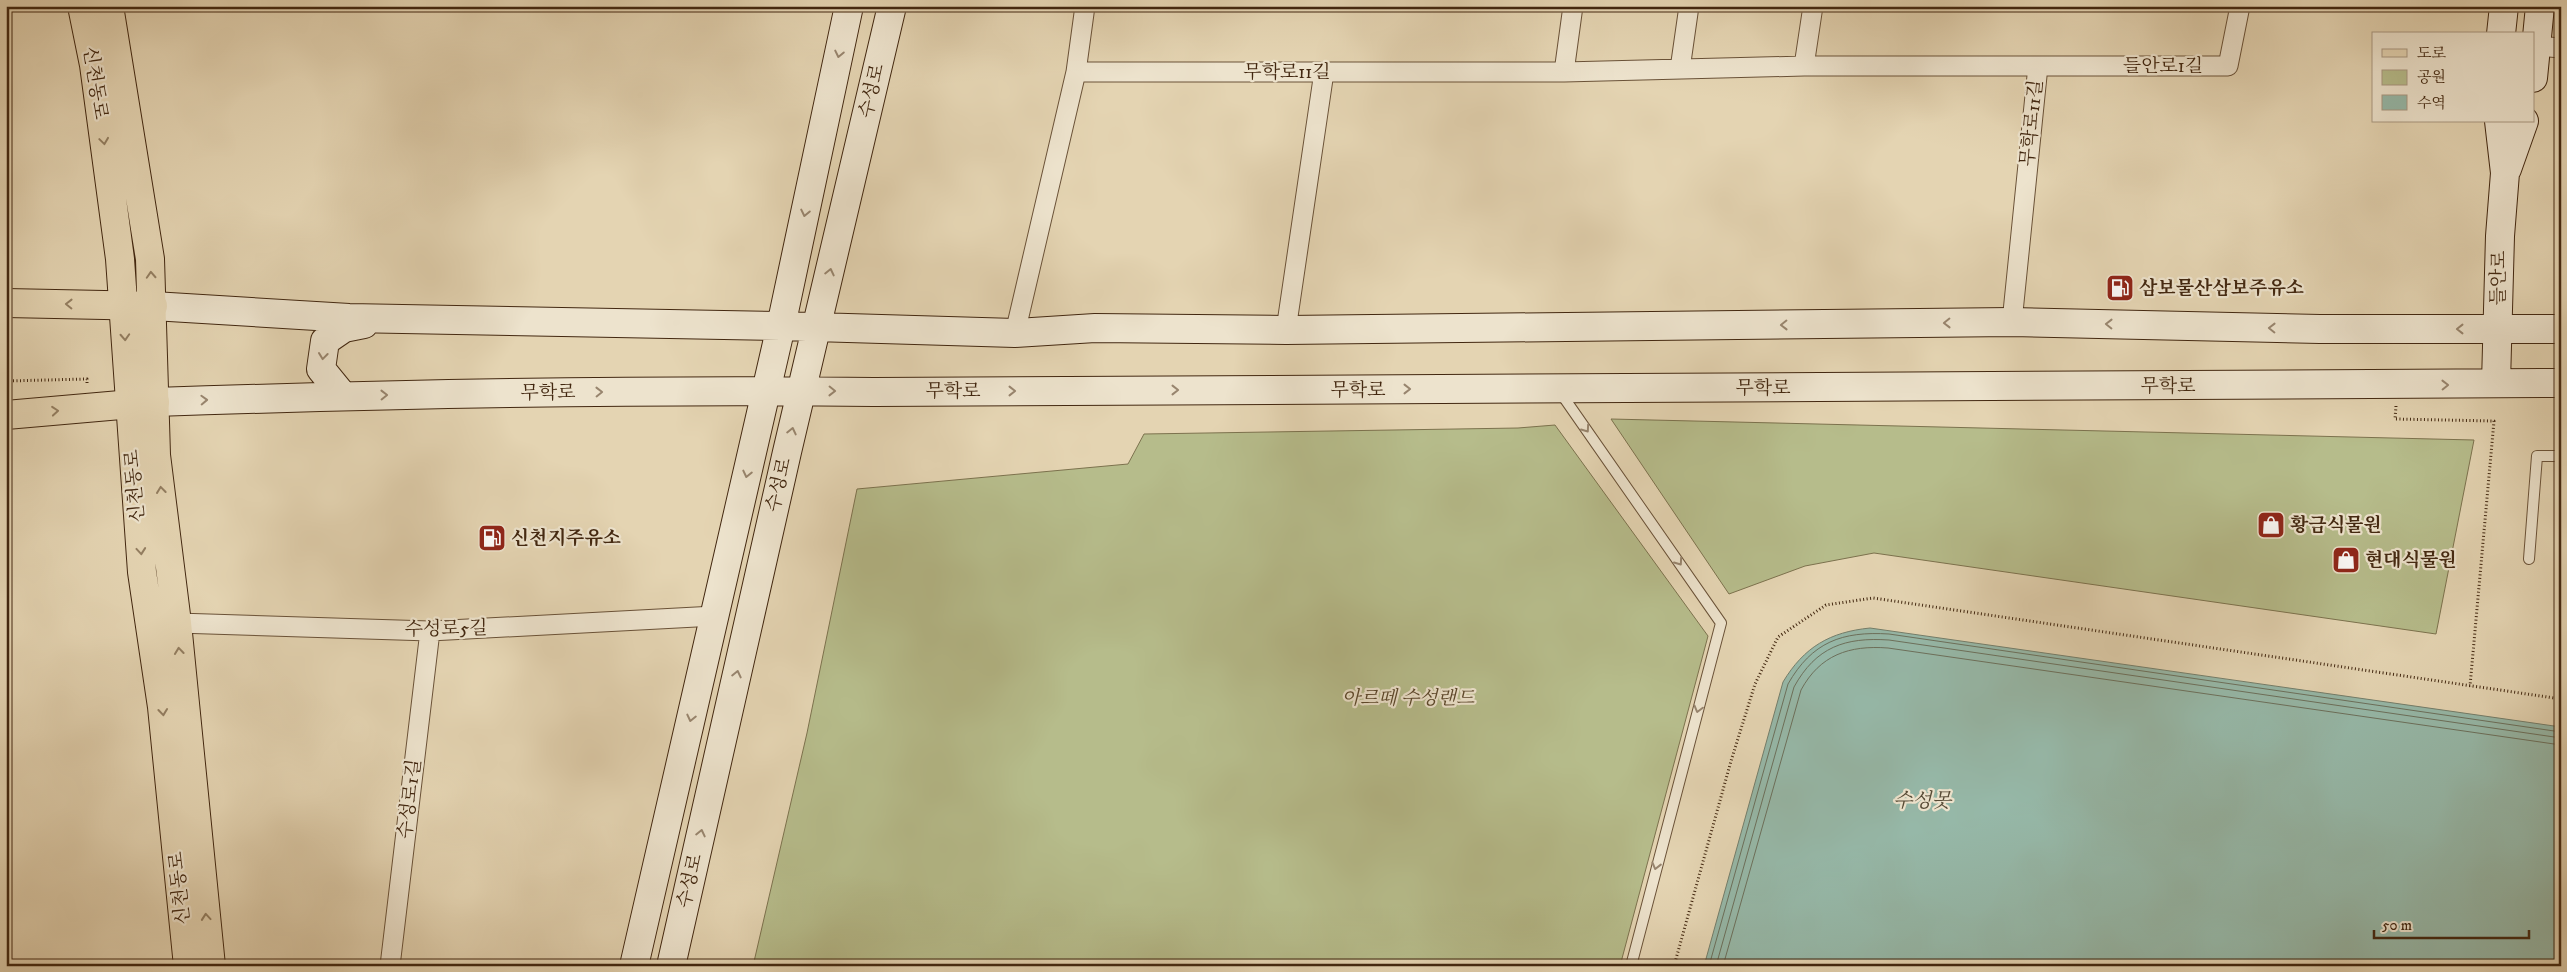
<svg xmlns="http://www.w3.org/2000/svg" width="2567" height="972" viewBox="0 0 2567 972" font-family="'IM FELL DW Pica','Noto Serif KR',serif">
<style>
.green{fill:#b6bc8b;stroke:#7c724e}
.water{fill:#96b8a8;stroke:#747e6b}
.lines{fill:none;stroke-linecap:round;stroke-linejoin:round}
.shore{stroke:#6c705c;stroke-width:1}
.lane-casing{stroke:#6a5238;stroke-width:12}
.street-casing{stroke:#6a5238;stroke-width:21}
.secondary-casing{stroke:#422710;stroke-width:30}
.primary-casing{stroke:#422710;stroke-width:30}
.highway-casing{stroke:#422710;stroke-width:30}
.path{stroke:#422710;stroke-width:3;stroke-dasharray:1 2.5;stroke-linecap:butt}
.lane{stroke:#ede3cd;stroke-width:10}
.street{stroke:#ede3cd;stroke-width:19}
.secondary{stroke:#ede3cd;stroke-width:28}
.primary{stroke:#e4d4b2;stroke-width:28}
.highway{stroke:#e4d4b2;stroke-width:28}
.oneway{stroke:#98856e}
.oneway2{stroke:#937e61}
.labels{text-anchor:middle;dominant-baseline:central;stroke-width:4.5;stroke-linejoin:round;paint-order:stroke}
.street-label{font-size:19px;fill:#422710;stroke:#ede3cd}
.poi-label{font-size:19px;font-weight:bold;fill:#422710;stroke:#ede3cd;text-anchor:start}
.park-label{font-size:19px;font-style:italic;fill:#594529;stroke:#ede3cd}
.water-label{font-size:20px;font-style:italic;fill:#574b36;stroke:#ede3cd}
</style>
<rect width="100%" height="100%" fill="#e4d4b2"/>
<filter id="stains"><feTurbulence type="fractalNoise" baseFrequency=".004" numOctaves="4"/><feColorMatrix values="0 0 0 0 .2 0 0 0 0 .09 0 0 0 0 .02 0 0 0 .5 -.17"/></filter>
<radialGradient id="worn" r=".72"><stop offset=".6" stop-color="#630" stop-opacity="0"/><stop offset="1" stop-color="#630" stop-opacity=".3"/></radialGradient>
<path class="green" d="M1611,419l863,21 -38,194 -562,-81 -69,13 -76,28z
M1555,425l153,211 -88,330h-867l54,-233 50,-244 271,-25 16,-30 374,-6z"/>
<path class="water" d="M1870,628l691,99v239h-857l79,-284c21,-35 47,-50 87,-54z"/>
<g class="lines">
<path class="shore" d="M1709,966l79,-282c24,-42 54,-53 101,-50l672,98
M1716,966l78,-279c22,-40 51,-50 95,-47l672,98
M1723,966l78,-276c19,-35 48,-45 87,-42l673,97"/>
<defs>
<path id="lane" d="M1560,392l161,231 -90,343
M2529,559l8,-103h24"/>
<path id="street" d="M2537,46l24,2
M1804,66l9,-60
M1680,69l9,-63
M1076,72h488l240,-6h424l12,-60
M1564,72l9,-66
M2012,322l26,-256
M1286,330l38,-258
M1015,333l61,-261 9,-66
M177,623l253,8 285,-15
M390,966l40,-335"/>
<path id="secondary" d="M2501,34l3,-28
M2533,78l7,-72
M2507,169l17,-48
M153,306l196,12 432,8 234,7 80,-5 191,2 726,-8 308,7h241
M2496,383l4,-147 5,-63 -6,-52
M343,396l-22,-27 4,-28 19,-13 20,-4
M155,402c240,-8 480,-13 719,-10l1687,-9
M634,966l147,-640 68,-320
M671,966l116,-514 105,-446"/>
<path id="primary" d="M82,6l12,59 26,194 22,313 20,135 26,259
M109,6l41,253 6,196 21,168 34,343"/>
<path id="highway" d="M6,303l147,3
M6,415l149,-13"/>
</defs>
<use href="#lane" class="lane-casing"/>
<use href="#street" class="street-casing"/>
<use href="#secondary" class="secondary-casing"/>
<use href="#primary" class="primary-casing"/>
<use href="#highway" class="highway-casing"/>
<path class="path" d="M6,381l81,-2v6
M2396,406l-1,13 99,2 -24,265
M6,959l2,7
M1674,966l57,-205 24,-77 23,-47 48,-32 47,-7 688,101"/>
<use href="#lane" class="lane"/>
<use href="#street" class="street"/>
<use href="#secondary" class="secondary"/>
<use href="#primary" class="primary"/>
<use href="#highway" class="highway"/>
</g>
<defs><path id="oneway-chevron" d="M-2-3.5L2.5 0L-2 3.5" fill="none" stroke-width="1.6" stroke-linecap="round" stroke-linejoin="round" transform="scale(1.25)"/></defs>
<g class="oneway">
<use href="#oneway-chevron" transform="translate(839 54) rotate(102)"/>
<use href="#oneway-chevron" transform="translate(805 213) rotate(102)"/>
<use href="#oneway-chevron" transform="translate(830 272) rotate(-77)"/>
<use href="#oneway-chevron" transform="translate(1947 323) rotate(179)"/>
<use href="#oneway-chevron" transform="translate(2109 324) rotate(-179)"/>
<use href="#oneway-chevron" transform="translate(1784 325) rotate(179)"/>
<use href="#oneway-chevron" transform="translate(2272 328) rotate(-179)"/>
<use href="#oneway-chevron" transform="translate(2460 329) rotate(180)"/>
<use href="#oneway-chevron" transform="translate(323 356) rotate(97)"/>
<use href="#oneway-chevron" transform="translate(2445 385) rotate(-1)"/>
<use href="#oneway-chevron" transform="translate(1407 389)"/>
<use href="#oneway-chevron" transform="translate(1175 390)"/>
<use href="#oneway-chevron" transform="translate(832 391) rotate(1)"/>
<use href="#oneway-chevron" transform="translate(1012 391)"/>
<use href="#oneway-chevron" transform="translate(599 392) rotate(-1)"/>
<use href="#oneway-chevron" transform="translate(384 395) rotate(-1)"/>
<use href="#oneway-chevron" transform="translate(204 400) rotate(-2)"/>
<use href="#oneway-chevron" transform="translate(1586 429) rotate(55)"/>
<use href="#oneway-chevron" transform="translate(792 431) rotate(-77)"/>
<use href="#oneway-chevron" transform="translate(747 474) rotate(103)"/>
<use href="#oneway-chevron" transform="translate(1679 562) rotate(55)"/>
<use href="#oneway-chevron" transform="translate(737 674) rotate(-77)"/>
<use href="#oneway-chevron" transform="translate(1698 709) rotate(105)"/>
<use href="#oneway-chevron" transform="translate(691 718) rotate(103)"/>
<use href="#oneway-chevron" transform="translate(701 833) rotate(-77)"/>
<use href="#oneway-chevron" transform="translate(1656 866) rotate(104)"/>
</g>
<g class="oneway2">
<use href="#oneway-chevron" transform="translate(104 141) rotate(82)"/>
<use href="#oneway-chevron" transform="translate(151 275) rotate(-93)"/>
<use href="#oneway-chevron" transform="translate(69 304) rotate(-179)"/>
<use href="#oneway-chevron" transform="translate(125 337) rotate(87)"/>
<use href="#oneway-chevron" transform="translate(55 411) rotate(-5)"/>
<use href="#oneway-chevron" transform="translate(161 490) rotate(-97)"/>
<use href="#oneway-chevron" transform="translate(141 551) rotate(85)"/>
<use href="#oneway-chevron" transform="translate(179 651) rotate(-96)"/>
<use href="#oneway-chevron" transform="translate(163 712) rotate(84)"/>
<use href="#oneway-chevron" transform="translate(206 917) rotate(-95)"/>
</g>
<defs>
<symbol id="fuel-square" viewBox="-11 -11 22 22"><rect x="-9" y="-9" width="18" height="18" rx="4" fill="#8f2418" stroke="#ede3cd"/><path d="M-5.5-6h7V0h2V4h1.3V-2.5L3-4.5l.8-.8L6-3V5H2.5V1h-1V6h-7ZM-4.2-4.7v3.2H.2V-4.7Z" fill="#fff"/></symbol>
<symbol id="shop-square" viewBox="-11 -11 22 22"><rect x="-9" y="-9" width="18" height="18" rx="4" fill="#8f2418" stroke="#ede3cd"/><path d="M-5-2.5h2.3a2.7 3.5 0 0 1 5.4 0H5L5.5 6h-11ZM-1.5-2.5h3a1.5 2.3 0 0 0-3 0Z" fill="#fff"/></symbol>
</defs>
<g fill-rule="evenodd">
<use href="#fuel-square" x="2104" y="272" width="32" height="32"/>
<use href="#shop-square" x="2255" y="509" width="32" height="32"/>
<use href="#fuel-square" x="476" y="522" width="32" height="32"/>
<use href="#shop-square" x="2330" y="544" width="32" height="32"/>
</g>
<g class="labels">
<g class="street-label">
<text x="2163" y="66">들안로1길</text>
<text x="1287" y="72">무학로11길</text>
<text transform="translate(95 83) rotate(81)">신천동로</text>
<text transform="translate(872 91) rotate(-77)">수성로</text>
<text transform="translate(2032 123) rotate(-84)">무학로11길</text>
<text transform="translate(2499 278) rotate(-89)">들안로</text>
<text x="2168" y="386">무학로</text>
<text x="1763" y="388">무학로</text>
<text x="1358" y="390">무학로</text>
<text x="953" y="391">무학로</text>
<text transform="translate(548 393) rotate(-1)">무학로</text>
<text transform="translate(779 485) rotate(-77)">수성로</text>
<text transform="translate(135 486) rotate(-95)">신천동로</text>
<text transform="translate(446 629) rotate(-1)">수성로5길</text>
<text transform="translate(410 799) rotate(-83)">수성로1길</text>
<text transform="translate(690 881) rotate(-77)">수성로</text>
<text transform="translate(180 888) rotate(-96)">신천동로</text>
</g>
<g class="poi-label">
<text x="2139" y="288">삼보물산삼보주유소</text>
<text x="2290" y="525">황금식물원</text>
<text x="511" y="538">신천지주유소</text>
<text x="2365" y="560">현대식물원</text>
</g>
<g class="park-label">
<text x="1408" y="698">아르떼 수성랜드</text>
</g>
<g class="water-label">
<text x="1922" y="801">수성못</text>
</g>
</g>
<rect width="2567" height="972" fill="none" stroke="#e4d4b2" stroke-width="25"/>
<rect x="8" y="8" width="2552" height="957" fill="none" stroke="#422710" stroke-width="2.5"/>
<rect x="12" y="12" width="2542" height="947" fill="none" stroke="#422710"/>
<rect x="2372" y="32" width="162" height="90" fill="#ede3cd" stroke="#a99881"/>
<rect x="2382" y="49" width="25" height="8" fill="#e4d4b2" stroke="#a99881"/>
<text x="2417" y="58" font-size="15" fill="#422710">도로</text>
<rect x="2382" y="70" width="25" height="15" fill="#b6bc8b" stroke="#a99881"/>
<text x="2417" y="82" font-size="15" fill="#422710">공원</text>
<rect x="2382" y="95" width="25" height="15" fill="#96b8a8" stroke="#a99881"/>
<text x="2417" y="108" font-size="15" fill="#422710">수역</text>
<path d="M2374 930v8h155v-8" fill="none" stroke="#422710" stroke-width="2.5"/>
<text x="2382" y="930" font-size="15" fill="#422710" stroke="#ede3cd" stroke-width="4" paint-order="stroke">50 m</text>
<rect width="100%" height="100%" filter="url(#stains)"/>
<rect width="100%" height="100%" fill="url(#worn)"/>
</svg>
